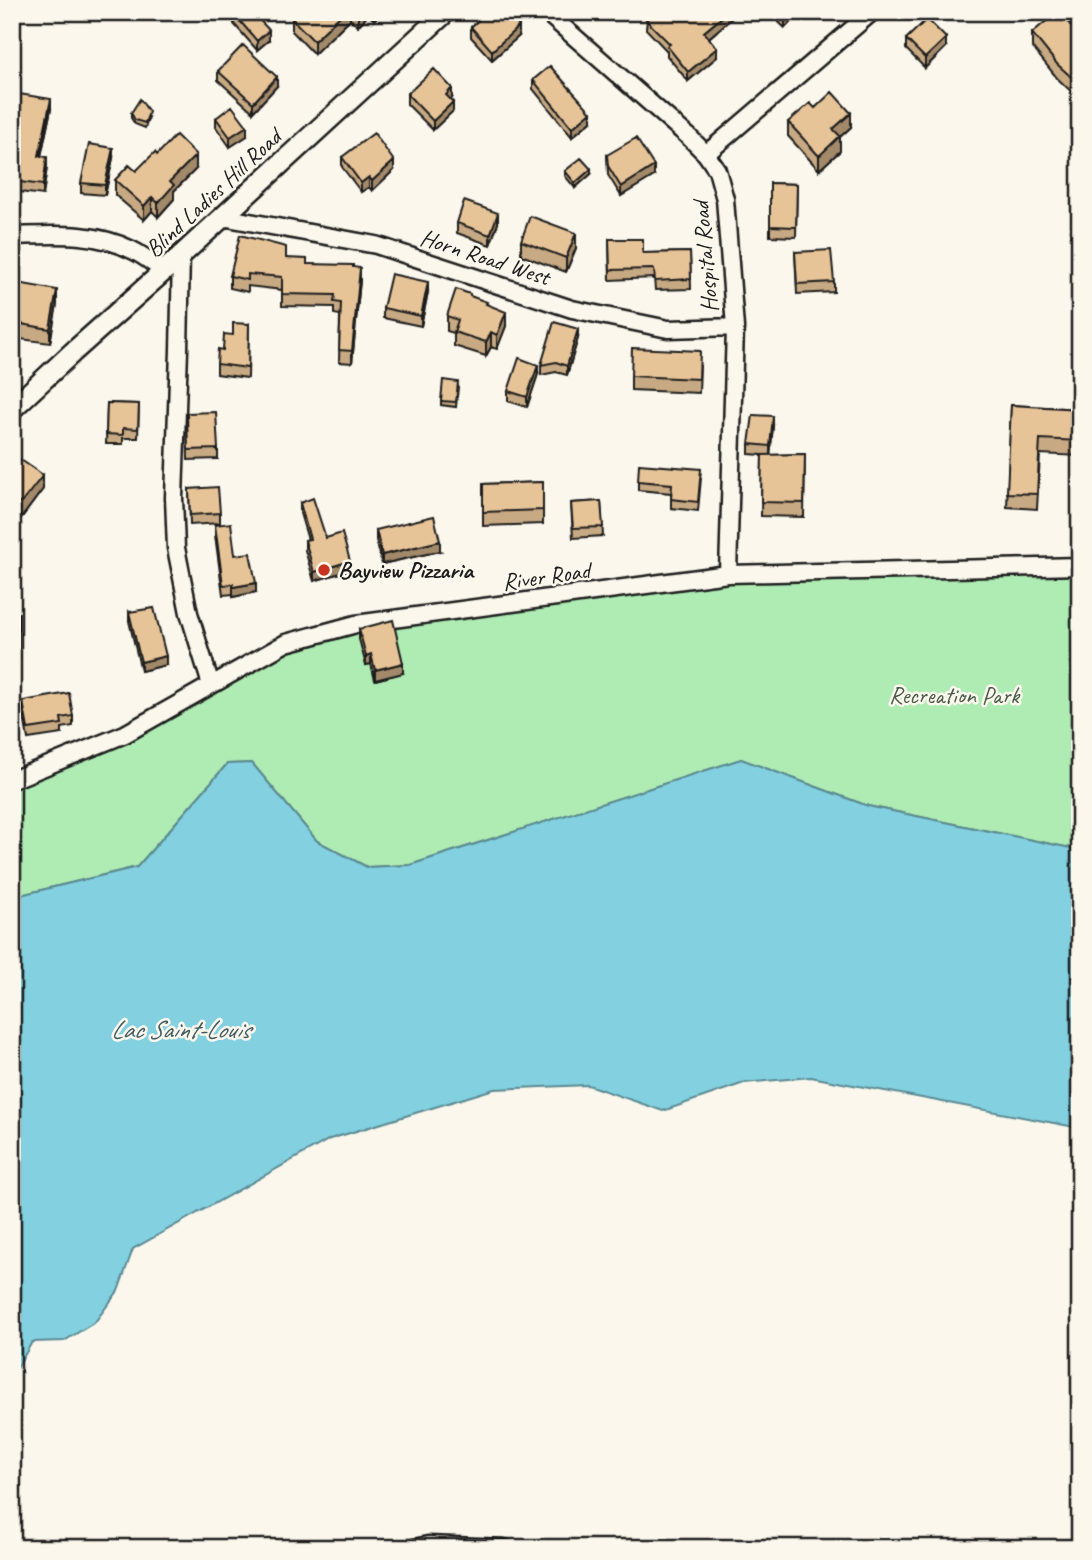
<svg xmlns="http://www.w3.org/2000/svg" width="1092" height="1560" viewBox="0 0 1092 1560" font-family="Caveat,sans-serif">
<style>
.green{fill:#aeecb4;stroke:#658468;stroke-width:2}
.water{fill:#83d1e0;stroke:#5a8992;stroke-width:2}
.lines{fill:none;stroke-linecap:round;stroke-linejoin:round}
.minor-casing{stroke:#1c1c1c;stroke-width:21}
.tertiary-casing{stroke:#1c1c1c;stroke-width:24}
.minor{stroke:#fbf7ec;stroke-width:16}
.tertiary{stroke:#fbf7ec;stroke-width:19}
.wall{fill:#c7a983;stroke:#1c1c1c;stroke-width:2}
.shaded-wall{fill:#a2896a;stroke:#1c1c1c;stroke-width:2}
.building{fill:#e7c498;stroke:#1c1c1c;stroke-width:2}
.poi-dot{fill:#c8321e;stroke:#fbf7ec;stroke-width:2.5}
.labels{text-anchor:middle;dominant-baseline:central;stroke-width:5;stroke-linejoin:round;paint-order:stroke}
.street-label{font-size:24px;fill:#1c1c1c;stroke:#fbf7ec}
.poi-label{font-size:24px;font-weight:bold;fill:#1c1c1c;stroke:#fbf7ec;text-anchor:start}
.park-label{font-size:24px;fill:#485a4a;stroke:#fbf7ec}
.water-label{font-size:26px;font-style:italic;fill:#405b61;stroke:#fbf7ec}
</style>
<rect width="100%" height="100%" fill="#fbf7ec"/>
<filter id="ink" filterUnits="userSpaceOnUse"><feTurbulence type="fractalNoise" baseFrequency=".0143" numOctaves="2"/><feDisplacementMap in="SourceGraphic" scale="14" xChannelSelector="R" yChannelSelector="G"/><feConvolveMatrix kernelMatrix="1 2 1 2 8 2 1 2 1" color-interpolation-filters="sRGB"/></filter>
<g filter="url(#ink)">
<path class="green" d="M1080,566v284l-212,-44 -127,-47 -331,106 -43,2 -50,-26 -65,-78 -25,1 -90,103 -125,30v-117l113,-46 161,-91 70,-19 372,-50z"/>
<path class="water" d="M741,759l127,47 212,44v278l-269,-51 -67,6 -81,28 -75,-26 -94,4 -164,50 -197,110 -15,42 -23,31 -31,19 -32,1 -20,35v-480l125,-30 90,-103 25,-1 65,78 50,26 43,-2z"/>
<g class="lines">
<defs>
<path id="minor" d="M546,12l143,125 17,17 11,16 8,29 10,128 -7,247
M706,154l166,-142
M222,217l154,28 196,64 96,20 67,-2
M12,236c41,-1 82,-5 120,14 11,5 22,14 32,21
M181,254l-2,96 -5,148 2,50 13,65 22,72
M12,780l113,-46 161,-91 70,-19 372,-50 352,-8
M414,1548l14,-3 76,3"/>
<path id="tertiary" d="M12,409l61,-57 91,-81 282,-259"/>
</defs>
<use href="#minor" class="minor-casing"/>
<use href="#tertiary" class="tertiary-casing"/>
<use href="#minor" class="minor"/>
<use href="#tertiary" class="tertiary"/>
</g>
<path class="wall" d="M299,12h84l-9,8 -6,-5 -10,11 -8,-7 -36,35 -22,-23v-12z
M640,12h99l-30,26 8,19 -29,24 -21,-25v-5l-21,-22 1,-10z
M768,12h32l-15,16z
M234,14l35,26 -12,10 -23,-26z
M471,27l48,9 -27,24 -21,-23z
M1032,33l48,3v64l-23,-22 -25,-31z
M906,39l40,8 -21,21 -19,-19z
M218,71l59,15 -24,26 -35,-32z
M533,80l58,41 -19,16 -39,-48z
M407,94l45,4 -1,1 2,12 -20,19 -26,-26z
M12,104l39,5 -10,47 6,11 -4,28 -31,-4v-29l4,-26h-4z
M815,108l36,19 -11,10v14l-21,19 -31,-34v-14z
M131,113l18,4 -4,11 -10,-4 -4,-6z
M216,118l31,18 -17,11 -14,-20z
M157,155l39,14 -22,22v8l-16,18 -6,-6 -8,9 -29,-25v-15l21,-9z
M607,155l47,21 -33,20 -13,-21z
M342,157l52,13 -22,21 -3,-4 -8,5 -19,-25z
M113,158l-8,37 -24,-2v-10z
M565,171l26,3 -16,14 -10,-12z
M770,183l27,1 -1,53 -26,-1z
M457,223h41l-8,22 -33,-12z
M609,239l34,14 47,-1 1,37 -36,1 -1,-12 -44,2z
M521,241l55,7 -10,24 -45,-17z
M795,252l39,30v10l-37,2z
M286,258l21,6 46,3 7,13 -8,83 -13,-1 1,-47 -6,-1v-7l-52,-1v-16l-34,-4v6l-18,-4v-12z
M12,282l45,22 -7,39 -29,-4 -1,6 -8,-2z
M428,292l-7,34 -38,-8v-10z
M470,296l17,8 19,22 -9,23 -6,-2 -5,9 -32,-10v-13l-7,-2v-15z
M249,324l-1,54 -31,-4v-10l6,-14 10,-15z
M578,338l-11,37 -11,-3 -15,3v-10z
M700,366l-1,27 -68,-3v-14z
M538,374l-11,33 -19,-6v-10z
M458,387l-2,20 -15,-2v-4z
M107,403l32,1 -1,34h-15v6h-17z
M1011,405l69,4v47l-40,-2 -3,55 -30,-2z
M187,413l31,36v10l-30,1z
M773,426l-3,29 35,-1 -1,63 -43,-1 1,-61 -13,-1v-10z
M12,454l31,35 -21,28 -9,2 1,52h-2z
M701,478l-3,33 -27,-3v-15l-33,-3v-9z
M543,482v42l-60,2v-42z
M189,489l31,24v10l-30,2z
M601,501l2,35 -30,2 -2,-35z
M300,503l26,35 24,32 -36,11 -9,-31v-10h3l-8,-27z
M215,525l41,67 -23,5v-3l-10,1 -8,-60z
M376,530l64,21 -58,13 -6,-24z
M129,612l37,53 -25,6 -12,-50z
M12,613h7v48h-7z
M359,629l44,44 -28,7 -4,-16 -5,1 -7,-26z
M23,701l50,15v10l-11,2v6l-34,5 -5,-28z"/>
<path class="shaded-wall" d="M344,12h6v7l-36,35v-13z
M359,12h9v3l-10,11v-13z
M374,12h9l-9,8z
M728,12h11l-35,30v-10z
M791,12h9l-15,16v-9z
M519,26v10l-27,24v-9z
M269,30v10l-12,10v-9z
M946,38v9l-21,21v-10z
M717,48v9l-29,24v-9z
M277,77v9l-24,26v-9z
M452,88v10l-6,6v-9z
M51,99v10l-12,57v-10z
M453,102v9l-20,19v-9z
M591,112v9l-19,16v-9z
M851,113v14l-11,10v14l-21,19v-14l14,-27z
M247,126v10l-17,11v-10z
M113,148v10l-8,37v-10z
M196,155v14l-22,22v8l-16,18v-14l12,-22z
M47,157v10l-4,28v-10z
M394,161v9l-22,21v-10z
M654,166v10l-33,20v-9z
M591,169v5l-16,14v-5z
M369,177v10l-8,5v-9z
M152,197v14l-8,9v-14z
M498,213v10l-8,22v-10z
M576,233v15l-10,24v-14z
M360,268v12l-8,83v-12z
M428,282v10l-7,34v-10z
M57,290v14l-7,39v-14z
M506,312v14l-9,23v-14z
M578,329v9l-11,37v-9z
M491,332v15l-5,9v-14z
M538,365v9l-11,33v-10z
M773,416v10l-3,30v-10z
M43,475v14l-21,28 -9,2v-14z
M440,541v10l-58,13v-9z
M350,561v9l-36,11v-9z
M256,583v9l-23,5v-10z
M371,654v10l-5,1v-9z
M166,656v9l-25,6v-9z
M403,663v10l-28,7v-10z"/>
<path class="building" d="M236,12h16l17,18 -12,11 -23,-27z
M299,12h45l-30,29 -22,-22z
M487,12h20l12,14 -27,25 -21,-24z
M649,12h79l-24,20 13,16 -29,24 -21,-26 3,-2 -24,-24 6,-5z
M778,12h13l-6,7z
M1057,12h2l21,24v49l-23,-21 -25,-31z
M927,19l19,19 -21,20 -19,-19z
M243,45l34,32 -24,26 -35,-32z
M550,66l41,46 -19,16 -39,-48z
M434,69l18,19 -6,7 7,7 -20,19 -26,-27z
M832,92l19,21 -18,16 7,7 -21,20 -31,-34 22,-19 5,5z
M19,94l32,5 -12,57 8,1 -4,28 -31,-4v-19l5,-35 -5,-1v-22l6,1z
M140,99l9,13 -4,11 -10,-3 -4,-7z
M232,106l15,20 -17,11 -14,-19z
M374,133l20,28 -22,20 -3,-4 -8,6 -19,-26z
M176,135l20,20 -26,26 4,4 -16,18 -6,-6 -8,9 -29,-26 14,-15 7,6 19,-19 2,3z
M636,138l18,28 -33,21 -13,-21 -1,-11z
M89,144l24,4 -8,37 -24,-2z
M581,158l10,11 -16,14 -10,-12z
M770,183l27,1 -1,43 -26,-1z
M464,201l34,12 -8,22 -33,-12z
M530,216l46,17 -10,25 -45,-17z
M240,235l46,12v11l21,1v5l46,1v2l7,1 -8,83 -13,-1 2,-47 -7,-1 1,-7 -53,-1v-17l-34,-3v6l-18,-4z
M609,239h34v14l47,-1 1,27 -36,2 -1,-12 -44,1z
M831,250l3,32 -37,2 -2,-32z
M391,274l37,8 -7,34 -38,-8z
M12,282l45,8 -7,39 -29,-5 -1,6 -8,-1z
M456,289l14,5v2l17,6 -1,2 20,8 -9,23 -6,-3 -5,10 -32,-10 4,-12 -11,-4z
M554,322l24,7 -11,37 -11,-4 -15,3z
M233,323l16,1 -1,44 -31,-4 1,-15 5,1 1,-16 9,1z
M632,348l68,3 -1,28 -68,-3z
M519,358l19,7 -11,32 -19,-6z
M443,380l15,2 -2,20 -15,-1z
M107,403l32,1 -1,25 -15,-1v7l-17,-1z
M1011,405l69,4v32l-40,-2 -3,55 -30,-1z
M216,412l2,37 -30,1 -1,-37z
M753,415l20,1 -3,30 -21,-2z
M12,454l31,21 -21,27 -9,3 1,52h-2z
M805,454l-1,49 -43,-1 1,-47z
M639,464l62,5 -3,33 -27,-3 1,-15 -34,-3z
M543,482v28l-60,2v-28z
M218,487l2,26 -30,2 -1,-26z
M313,498l13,40 16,-5 8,28 -36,11 -9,-32 5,-1 -10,-36z
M601,501l2,26 -30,1 -2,-25z
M434,516l6,25 -58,14 -6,-25z
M231,523l4,32 15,-2 6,30 -23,4v-3l-10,1 -8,-60z
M154,608l12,48 -25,6 -12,-50z
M12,613h7v38h-7z
M393,620l10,43 -28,7 -4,-16 -5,2 -7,-27z
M69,693l4,23 -12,2 1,6 -34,5 -5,-28z"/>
</g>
<circle class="poi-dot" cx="324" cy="570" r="7"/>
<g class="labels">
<g class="street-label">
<text transform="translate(213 193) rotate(-43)">Blind Ladies Hill Road</text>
<text transform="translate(485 257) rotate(18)">Horn Road West</text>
<text transform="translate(705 257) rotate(-95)">Hospital Road</text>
<text transform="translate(546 576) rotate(-8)">River Road</text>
</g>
<g class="poi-label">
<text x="338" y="570">Bayview Pizzaria</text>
</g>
<g class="park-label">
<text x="954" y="695">Recreation Park</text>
</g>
<g class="water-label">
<text x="180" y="1029">Lac Saint-Louis</text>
</g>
</g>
<rect width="1092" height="1560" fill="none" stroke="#fbf7ec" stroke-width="42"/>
<rect x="21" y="21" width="1050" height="1518" fill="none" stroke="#1c1c1c" stroke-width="2.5" filter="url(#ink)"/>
</svg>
